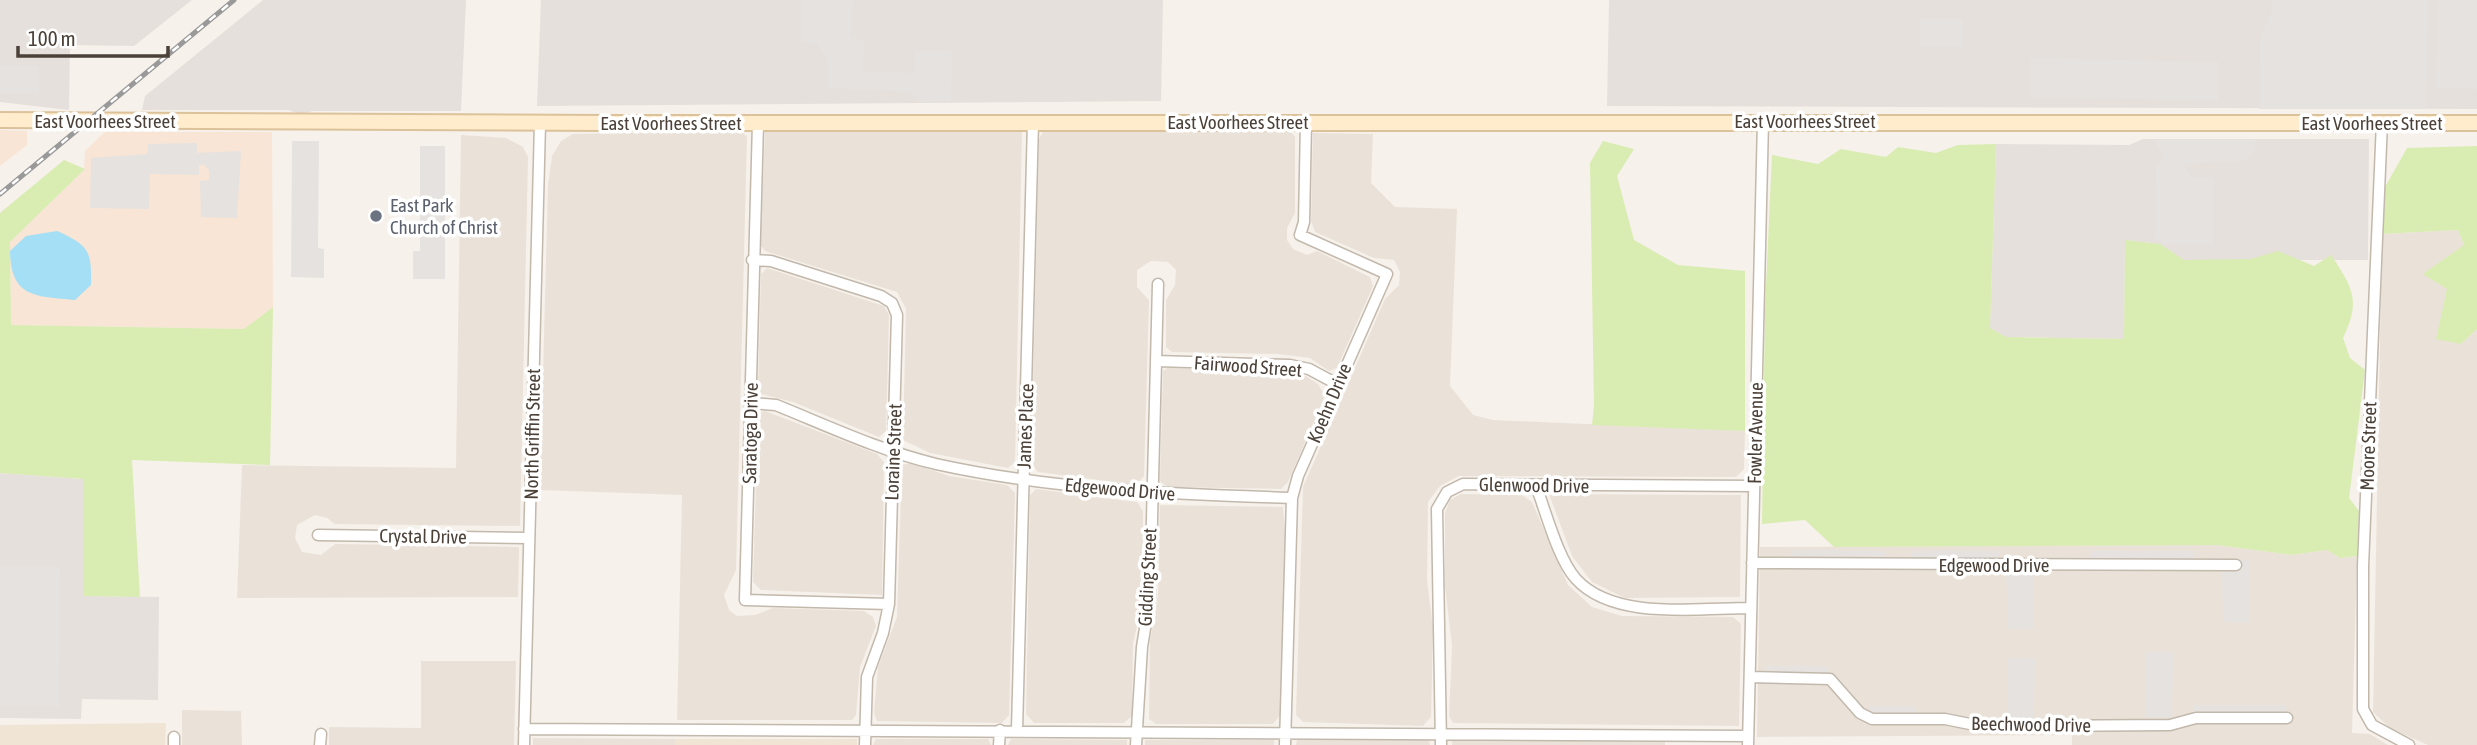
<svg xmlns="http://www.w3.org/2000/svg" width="2477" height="745" viewBox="0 0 2477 745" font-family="'Asap Condensed',sans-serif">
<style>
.residential{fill:#eae2d8}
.commercial{fill:#f8e5d6}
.industrial{fill:#e6e0dc}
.education{fill:#f0e4d4}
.green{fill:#d9ecb2}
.parking{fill:#e5e2df}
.water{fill:#a5dff5}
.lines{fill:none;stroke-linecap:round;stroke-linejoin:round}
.minor-casing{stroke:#c2b8ac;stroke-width:13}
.secondary-casing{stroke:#dbc29b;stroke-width:18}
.minor{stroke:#fff;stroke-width:10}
.secondary{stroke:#ffeccc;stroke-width:14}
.rail-casing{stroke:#999;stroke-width:5}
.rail{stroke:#fff;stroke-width:2.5;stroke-dasharray:8;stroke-linecap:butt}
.worship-dot{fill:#6b7280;stroke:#fff;stroke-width:2.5}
.labels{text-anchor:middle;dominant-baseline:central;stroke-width:7;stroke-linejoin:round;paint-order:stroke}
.street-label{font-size:19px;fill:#4b4138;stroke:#fff}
.worship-label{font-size:19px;fill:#5b616d;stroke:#fff;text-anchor:start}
</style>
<rect width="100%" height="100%" fill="#f6f1eb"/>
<path class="residential" d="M741,131l6,6 -11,433 -12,25 5,15 8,6 18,-1 18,-7 91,3 9,6 3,9 -16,41 -4,48 -4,5h-175l5,-225 -142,-5 8,-305 4,-29 9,-15 12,-7z
M765,132h257l-7,330 -7,6 -78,-15 -27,-13 3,-131 -9,-17 -132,-41 -5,-6z
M1043,132h248l4,5v76l-8,15v12l6,9 14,6 10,-4 53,26 3,9 -36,82 -8,3 -19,-13 -32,-4 -106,-2 -6,-5v-47l9,-15 1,-15 -8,-8 -17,-1 -14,9v17l12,13 -5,176 -8,9 -98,-13 -7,-9 8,-324z
M1313,133l60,1 -2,49 24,24 62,2 -7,177 23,29 20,5 252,11 -1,38 -8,8 -277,-1 -19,10 -12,16 -1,78 6,48 -2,89 -8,9 -120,-4 -7,-7 7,-228 82,-188 14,-14 1,-13 -6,-12 -20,-2 -59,-26 -4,-11z
M461,135l45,3 17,9 5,10 -8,369 -185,-2 -8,-6 -12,-3 -18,10 -2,13 7,14 19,3 14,-11 184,3 -1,50 -281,1 5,-133 214,3z
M2458,230l6,15 -17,44 14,55 16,-15v416h-49l-38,-17 -17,-16 9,-478z
M767,268l117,38 5,9 -3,116 -7,6 -86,-35 -32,-8 -3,-5 3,-115z
M1167,368l117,3 20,4 14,9 7,12 -37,86 -7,7 -114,-2 -7,-6 3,-110z
M765,411l112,43 7,8 -2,133 -121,-5 -8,-8 5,-169z
M911,463l38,13 58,9 8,8 -6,222 -7,8 -125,-2 -3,-8 4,-46 19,-50 5,-152z
M1036,489l101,13 6,9v90l-10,42 -1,73 -8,7h-90l-8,-9 4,-219z
M1461,494l61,1 10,7 36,83 24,22 30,9 111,1 8,7 -2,102 -286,-3 -4,-7 3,-70 -7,-60v-73l5,-13z
M1549,494l192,1 -1,102 -115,1 -33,-16 -20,-26z
M1160,505l123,2 3,39 -5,168 -8,10h-117l-7,-5 1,-78 8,-46z
M2217,545l74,10 36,-5 13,8 17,-2 -5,177 18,1 18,11h-316v-10l-315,2 3,-190z
M421,661h95l-2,84h-185v-18l92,1z
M182,710l59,1 1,34h-60z
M533,738l142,1v6h-142z
M876,739h112l3,6h-118z
M1011,739l116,1v5h-119z
M1145,740h129v5h-129z
M1297,740h132l1,5h-134z
M1452,741h120l93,1v3h-213z"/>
<path class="commercial" d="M0,130l27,1v14l-27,21z
M105,132h167l1,175 -29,22 -233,-4 -1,-83 74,-72 1,-19z"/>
<path class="industrial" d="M0,0h192l-58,46 -64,-1 -1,65 -69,-8z
M263,0h203l-5,111h-148l-13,3 -12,-4h-146l3,-14z
M541,0h622l-2,101 -624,5z
M1609,0h868v109l-870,-3z
M2143,139h226l-1,121h-184l-24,-16 -35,-4 -1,99 -118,-2 -16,-9 6,-184 133,1z
M0,473l84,6v117l75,1 -1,103 -76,-1 -1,20 -81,-1z"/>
<path class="education" d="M166,723l-1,22h-165v-20z
M675,739h182v6h-182z"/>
<path class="green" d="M1603,141l31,8 -17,27 17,64 44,25 67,6v160l-153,-6 2,-19 -4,-243z
M1996,144l-6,184 16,9 118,2 1,-99 35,4 24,16 67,-1 27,-8 36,15 17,-11c22,33 30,45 12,83l7,20 15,12 -16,128 10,13 -2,45 -17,2 -13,-8 -36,5 -74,-10 -383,2 -29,-27 -43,4 3,-216 7,-153 46,9 23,-15 45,8 12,-10 38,6 22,-8z
M2477,146v183l-16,15 -25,-5 11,-50 -24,-15 41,-29 -6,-15 -76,4 3,-47 22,-39z
M64,160l21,9 -75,73 1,83 233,4 29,-22 -3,158 -138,-5 8,137 -56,-1v-117l-84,-6v-260z"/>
<path class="parking" d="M802,0h51l-2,38 13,2 -2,31 52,2 1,-22h37l-1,50 -31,1 -12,-10 -81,-4 1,-27 -11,-17 -16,-3z
M2272,0h156l-2,109h-167l1,-72 12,-26z
M2438,0h39v89l-41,-1z
M1920,19h43v28h-43z
M2031,58l187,4v38l-187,-2z
M0,66h39v27h-39z
M2154,140h101v12l-10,9 -62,3 9,13h22l-1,68 -48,-1 -10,-5 1,-74 8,-9z
M292,141h27l-1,107 6,1v29l-33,-1z
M197,143v10l44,-2 -4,67 -36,-1 -1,-36 9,-1v-10l-5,-5h-5v10l-49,-1 -1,35 -59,-1 1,-50 56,-4 1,-10z
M420,146h25v133h-32v-28h7z
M1792,550l93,1 1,8h25l2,-8h86l-1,9h92l1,-9h102v8l56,1v63l-26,-1 -1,-52h-188l-1,59h-25l-2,-59 -215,-1z
M0,567h60l-1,139 -59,-1z
M2146,652h27l-1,66 -26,-1z
M2008,658h27l-1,62 -26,-1z
M1766,666h61v19h-61z
M2194,705h91v18h-91z
M1870,706h46v19h-46z"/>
<path class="water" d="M57,231c31,14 35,19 34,54l-16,15c-40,-4 -64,-2 -65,-49l16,-15z"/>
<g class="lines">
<defs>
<path id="minor" d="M2382,122l-19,444v143l9,16 37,20
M758,123l-13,477 144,4
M752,260l19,1 110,35 11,7 5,12 -8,289 -6,29 -16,44 -2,68
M1156,361l134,4 19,4 28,15
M751,403l25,2c52,21 105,46 160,59 117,26 237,30 356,34
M1536,486c10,26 22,73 40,93 38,42 123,29 175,29
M318,535l211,3
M1752,563l484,2
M1750,677l80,2 30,34 12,6h73l30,6 46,1 149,-1 26,-7h91
M524,729l1224,7
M1017,730l16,-608
M174,745v-8
M320,745l1,-11
M524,745l16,-622
M999,745l1,-15
M1136,745l6,-98 8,-49 8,-314
M1285,745l7,-247 6,-22 89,-202 -87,-39 4,-13 2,-99
M1441,745l-4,-236 10,-17 16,-8 290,2
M1748,745l15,-624"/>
<path id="secondary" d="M0,120l606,3h1871"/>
</defs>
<use href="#minor" class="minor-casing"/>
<use href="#secondary" class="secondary-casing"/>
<use href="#minor" class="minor"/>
<use href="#secondary" class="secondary"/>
<defs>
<path id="rail" d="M0,194l234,-194"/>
</defs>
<use href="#rail" class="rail-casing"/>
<use href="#rail" class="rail"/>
</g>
<circle class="worship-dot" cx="376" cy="216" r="7"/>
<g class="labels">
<g class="street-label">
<text x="105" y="121">East Voorhees Street</text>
<text x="1805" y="121">East Voorhees Street</text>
<text x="1238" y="122">East Voorhees Street</text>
<text x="671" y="123">East Voorhees Street</text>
<text x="2372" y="123">East Voorhees Street</text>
<text transform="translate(1248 366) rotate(4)">Fairwood Street</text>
<text transform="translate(1329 403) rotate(-67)">Koehn Drive</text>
<text transform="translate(1025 426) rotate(-88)">James Place</text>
<text transform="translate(750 433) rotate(-89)">Saratoga Drive</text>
<text transform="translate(1755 433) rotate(-89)">Fowler Avenue</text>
<text transform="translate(532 434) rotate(-89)">North Griffin Street</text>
<text transform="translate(2368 446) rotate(-88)">Moore Street</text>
<text transform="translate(893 452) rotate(-88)">Loraine Street</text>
<text transform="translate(1534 485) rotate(1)">Glenwood Drive</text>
<text transform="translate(1120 489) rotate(5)">Edgewood Drive</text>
<text transform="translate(423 536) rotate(1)">Crystal Drive</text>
<text x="1994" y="565">Edgewood Drive</text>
<text transform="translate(1147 577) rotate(-87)">Gidding Street</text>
<text transform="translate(2031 724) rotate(1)">Beechwood Drive</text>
</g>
<g class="worship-label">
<text x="390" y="205">East Park<tspan x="390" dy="22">Church of Christ</tspan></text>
</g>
</g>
<path d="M18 46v10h150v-10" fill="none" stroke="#4b4138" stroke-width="3.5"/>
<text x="28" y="46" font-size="21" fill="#4b4138" stroke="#ffffff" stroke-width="5" paint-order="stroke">100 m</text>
</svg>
